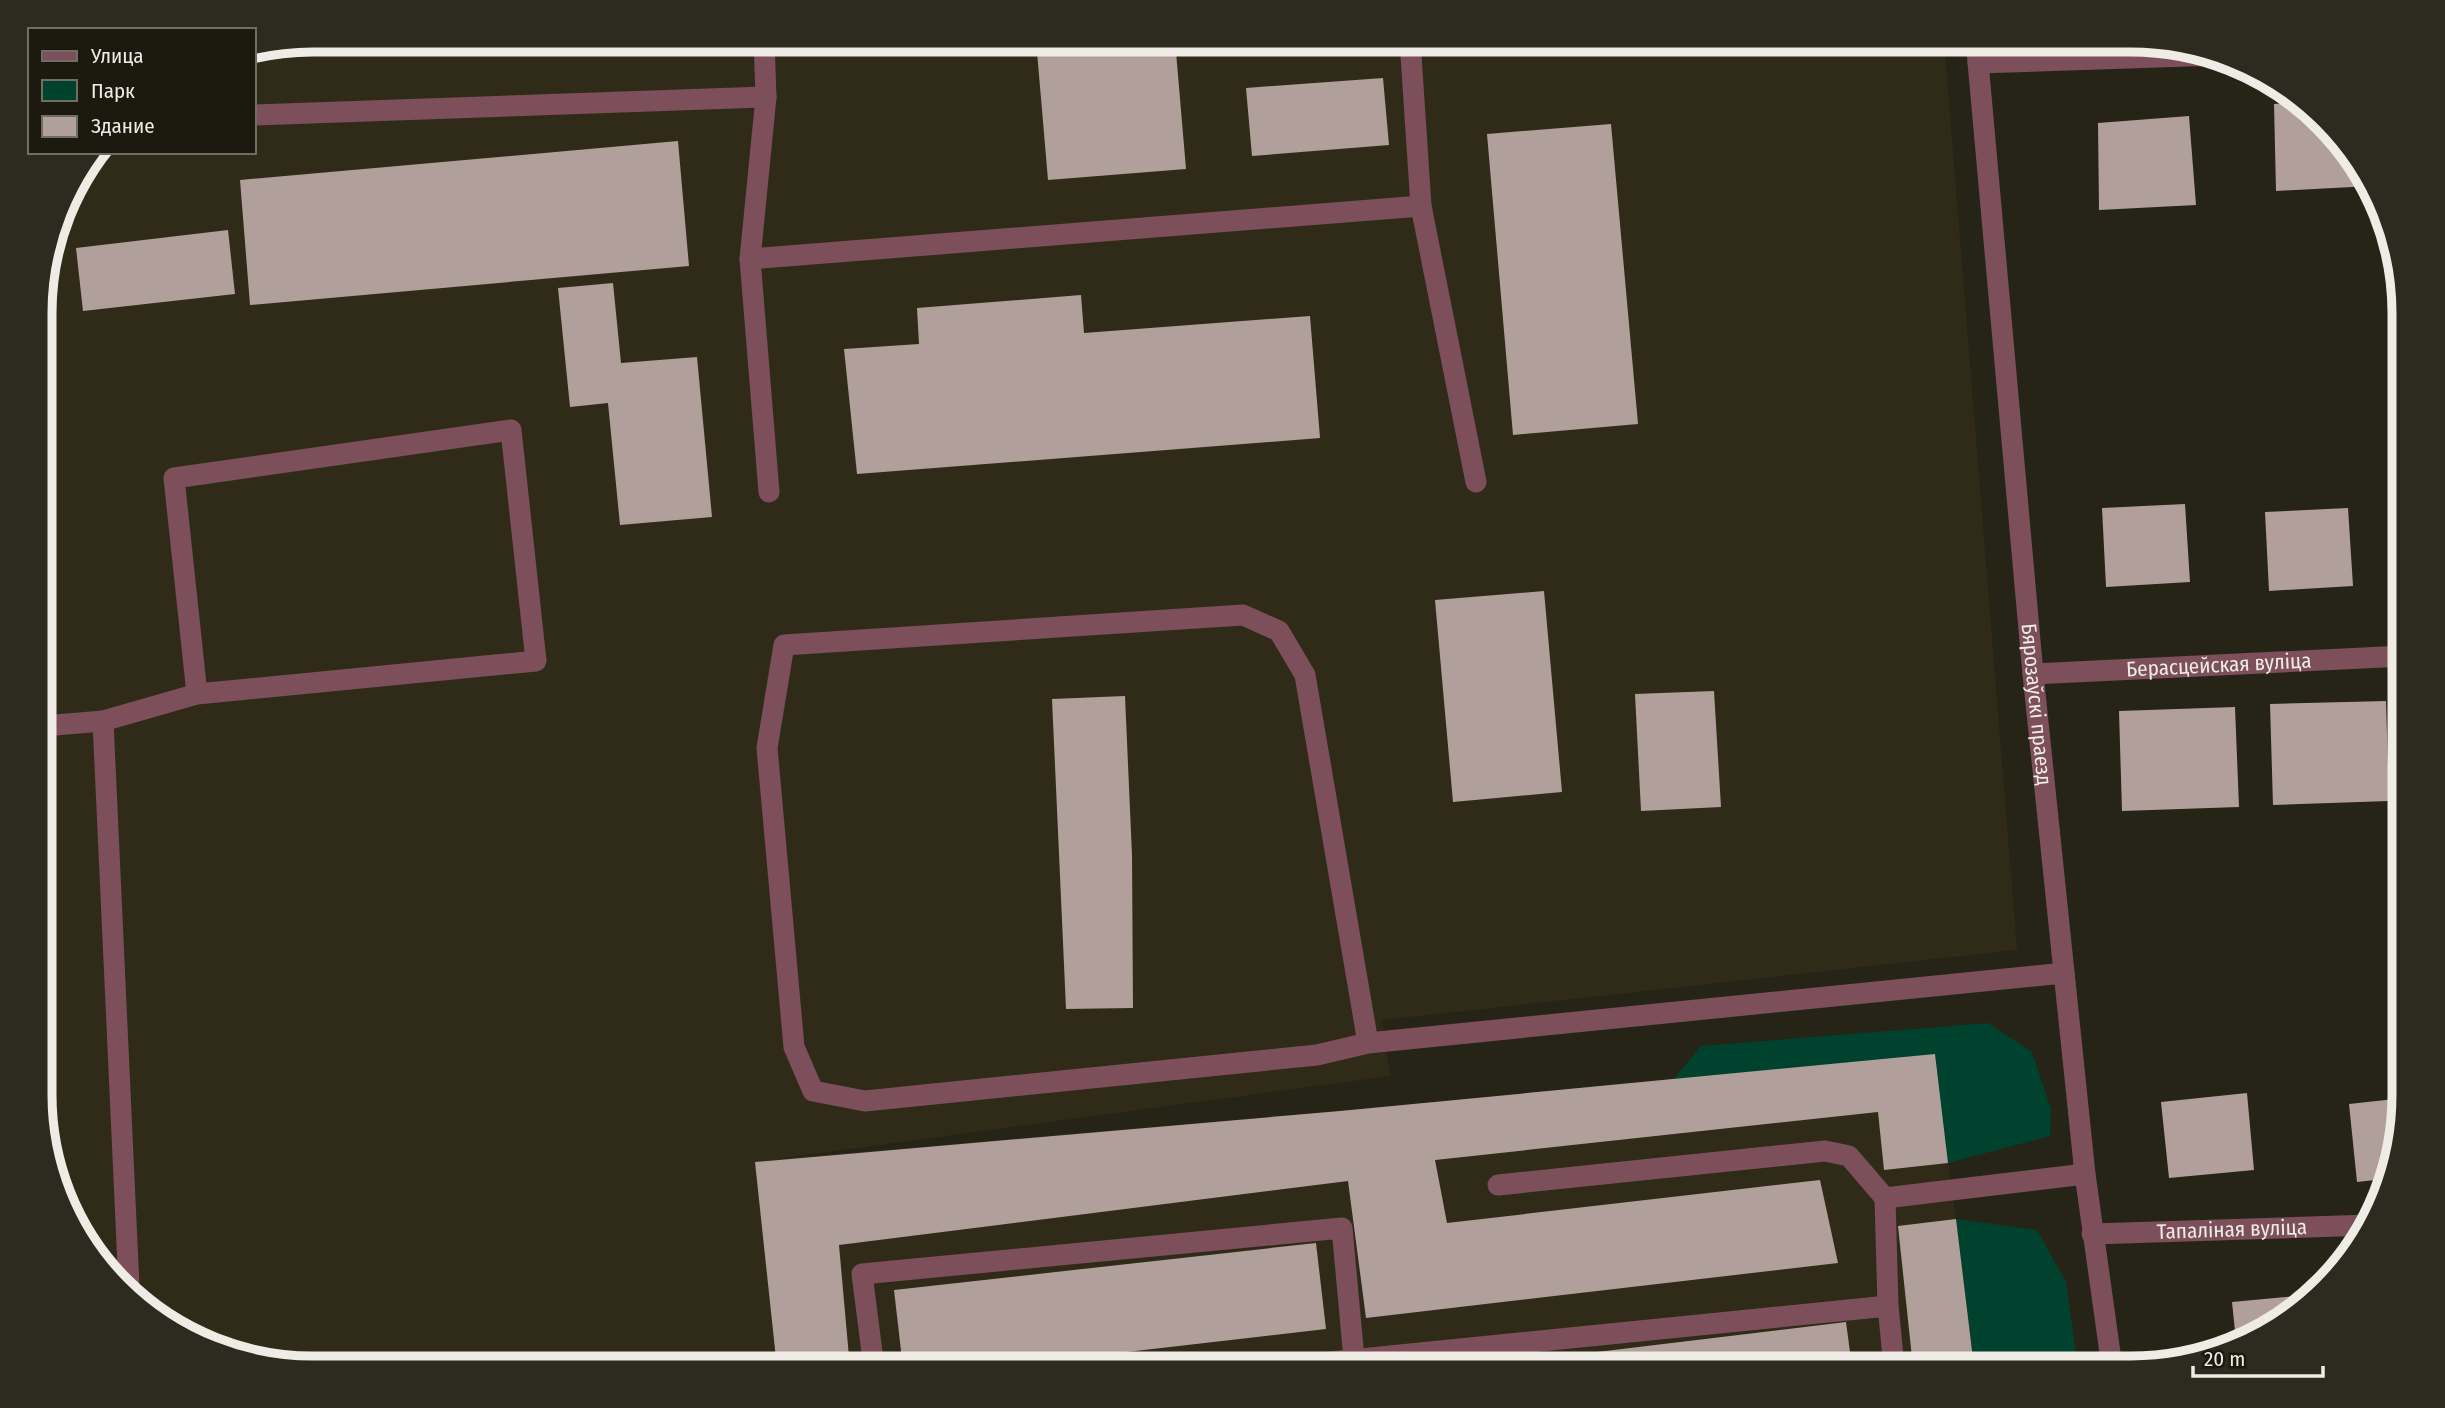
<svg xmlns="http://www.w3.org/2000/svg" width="2445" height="1408" viewBox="0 0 2445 1408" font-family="'Fira Sans Condensed',sans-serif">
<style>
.built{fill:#302b19}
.green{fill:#00422d}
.building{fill:#b19f9b}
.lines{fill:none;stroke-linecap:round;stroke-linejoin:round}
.minor{stroke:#7c4f5b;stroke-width:21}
.labels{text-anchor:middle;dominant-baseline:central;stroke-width:7;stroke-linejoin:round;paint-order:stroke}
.street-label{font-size:21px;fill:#eeece4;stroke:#1c190e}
.rim{fill:none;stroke:#eeece4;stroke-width:9}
</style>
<rect width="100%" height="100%" fill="#262317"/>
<path class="built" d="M313,40h1631l73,910 -635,70 8,56 -614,83 564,-48 595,-57 39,313 -1661,1 -71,-10 -66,-27 -90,-85 -43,-116v-852l26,-86 30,-40h155v-100z"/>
<path class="green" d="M1988,1023l44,29 19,57 -1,27 -102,27 -13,-108 -261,24 27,-33z
M1956,1219l81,11 29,52 12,85h-104z"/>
<path class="building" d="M1036,40h139l11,129 -138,11z
M1383,78l6,67 -137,11 -6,-68z
M2301,102l24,18 43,56 3,10 -95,5 -2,-87z
M2189,116l7,89 -97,5 -1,-87z
M1611,124l27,300 -125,11 -26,-301z
M678,141l11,125 -439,39 -10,-125z
M228,230l7,64 -152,17 -7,-63z
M613,283l8,80 76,-6 15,160 -92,8 -12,-122 -38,4 -12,-119z
M1081,295l3,38 226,-17 10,122 -463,36 -13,-125 75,-5 -2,-36z
M2185,504l5,78 -84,5 -4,-79z
M2348,508l5,78 -84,5 -4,-79z
M1544,591l18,201 -109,10 -18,-202z
M1714,691l7,116 -80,4 -6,-117z
M1125,696l7,159 1,153 -67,1 -14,-310z
M2386,701l3,100 -116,4 -3,-101z
M2235,707l4,100 -117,4 -3,-100z
M1935,1054l13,109 -64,7 -6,-58 -443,48 12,63 373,-43 18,83 -472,55 -18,-137 -509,64 11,123h-73l-22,-206 585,-51z
M2247,1093l7,77 -85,8 -8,-76z
M2404,1098v14l-20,67 -27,3 -8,-78z
M1956,1219l18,148h-61l-15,-141z
M1316,1243l10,86 -338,39h-85l-9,-78z
M2307,1295l1,6 -39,30 -33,10 -4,-39z
M1846,1322l6,45h-372v-1z"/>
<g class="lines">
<g class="minor">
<path d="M764,40l2,57 -16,162 19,233"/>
<path d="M1410,40l11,166 55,276"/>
<path id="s1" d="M1976,40l57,634 52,500 27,193"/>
<path d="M1978,63l239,-8"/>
<path d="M254,115l512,-18"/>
<path d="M750,259l671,-53"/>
<path id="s2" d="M2033,674l371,-18"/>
<path d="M43,726l60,-5"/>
<path d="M1368,1043l-63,-368 -26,-44 -36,-16 -459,30 -17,103 27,299 19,44 52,10 452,-46 51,-12 696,-70"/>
<path d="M1498,1185l327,-34 24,5 36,42 200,-24"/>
<path d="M1885,1198l3,108 6,61"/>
<path id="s3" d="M2092,1234l278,-9"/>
<path d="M129,1287l-26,-566 94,-27 339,-33 -25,-231 -337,48 23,216"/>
<path d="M1281,1367l607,-61"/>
<path d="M874,1368l-12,-94 480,-46 12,131"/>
</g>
</g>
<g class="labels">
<g class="street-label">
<text stroke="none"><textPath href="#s2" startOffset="186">Берасцейская вуліца</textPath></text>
<text stroke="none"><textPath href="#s1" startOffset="667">Бярозаўскі праезд</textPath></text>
<text stroke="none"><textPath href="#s3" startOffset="140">Тапаліная вуліца</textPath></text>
</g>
</g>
<path d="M0 0H2445V1408H0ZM313 52H2131A261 261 0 0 1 2392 313V1095A261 261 0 0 1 2131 1356H313A261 261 0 0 1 52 1095V313A261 261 0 0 1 313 52Z" fill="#2d2a1f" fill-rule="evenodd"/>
<path class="rim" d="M313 52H2131A261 261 0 0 1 2392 313V1095A261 261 0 0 1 2131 1356H313A261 261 0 0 1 52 1095V313A261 261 0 0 1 313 52Z"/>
<rect x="28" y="28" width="228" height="126" fill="#1c190e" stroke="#706d64" stroke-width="2"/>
<rect x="42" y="51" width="35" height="10" fill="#7c4f5b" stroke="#706d64" stroke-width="2"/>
<text x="91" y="63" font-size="21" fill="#eeece4">Улица</text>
<rect x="42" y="80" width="35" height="21" fill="#00422d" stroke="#706d64" stroke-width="2"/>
<text x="91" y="98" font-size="21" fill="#eeece4">Парк</text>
<rect x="42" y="116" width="35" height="21" fill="#b19f9b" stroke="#706d64" stroke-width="2"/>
<text x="91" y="133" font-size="21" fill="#eeece4">Здание</text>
<path d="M2193 1366v10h130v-10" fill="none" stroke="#eeece4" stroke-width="3.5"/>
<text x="2204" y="1366" font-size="21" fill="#eeece4" stroke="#1c190e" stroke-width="5" paint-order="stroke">20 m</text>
</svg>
